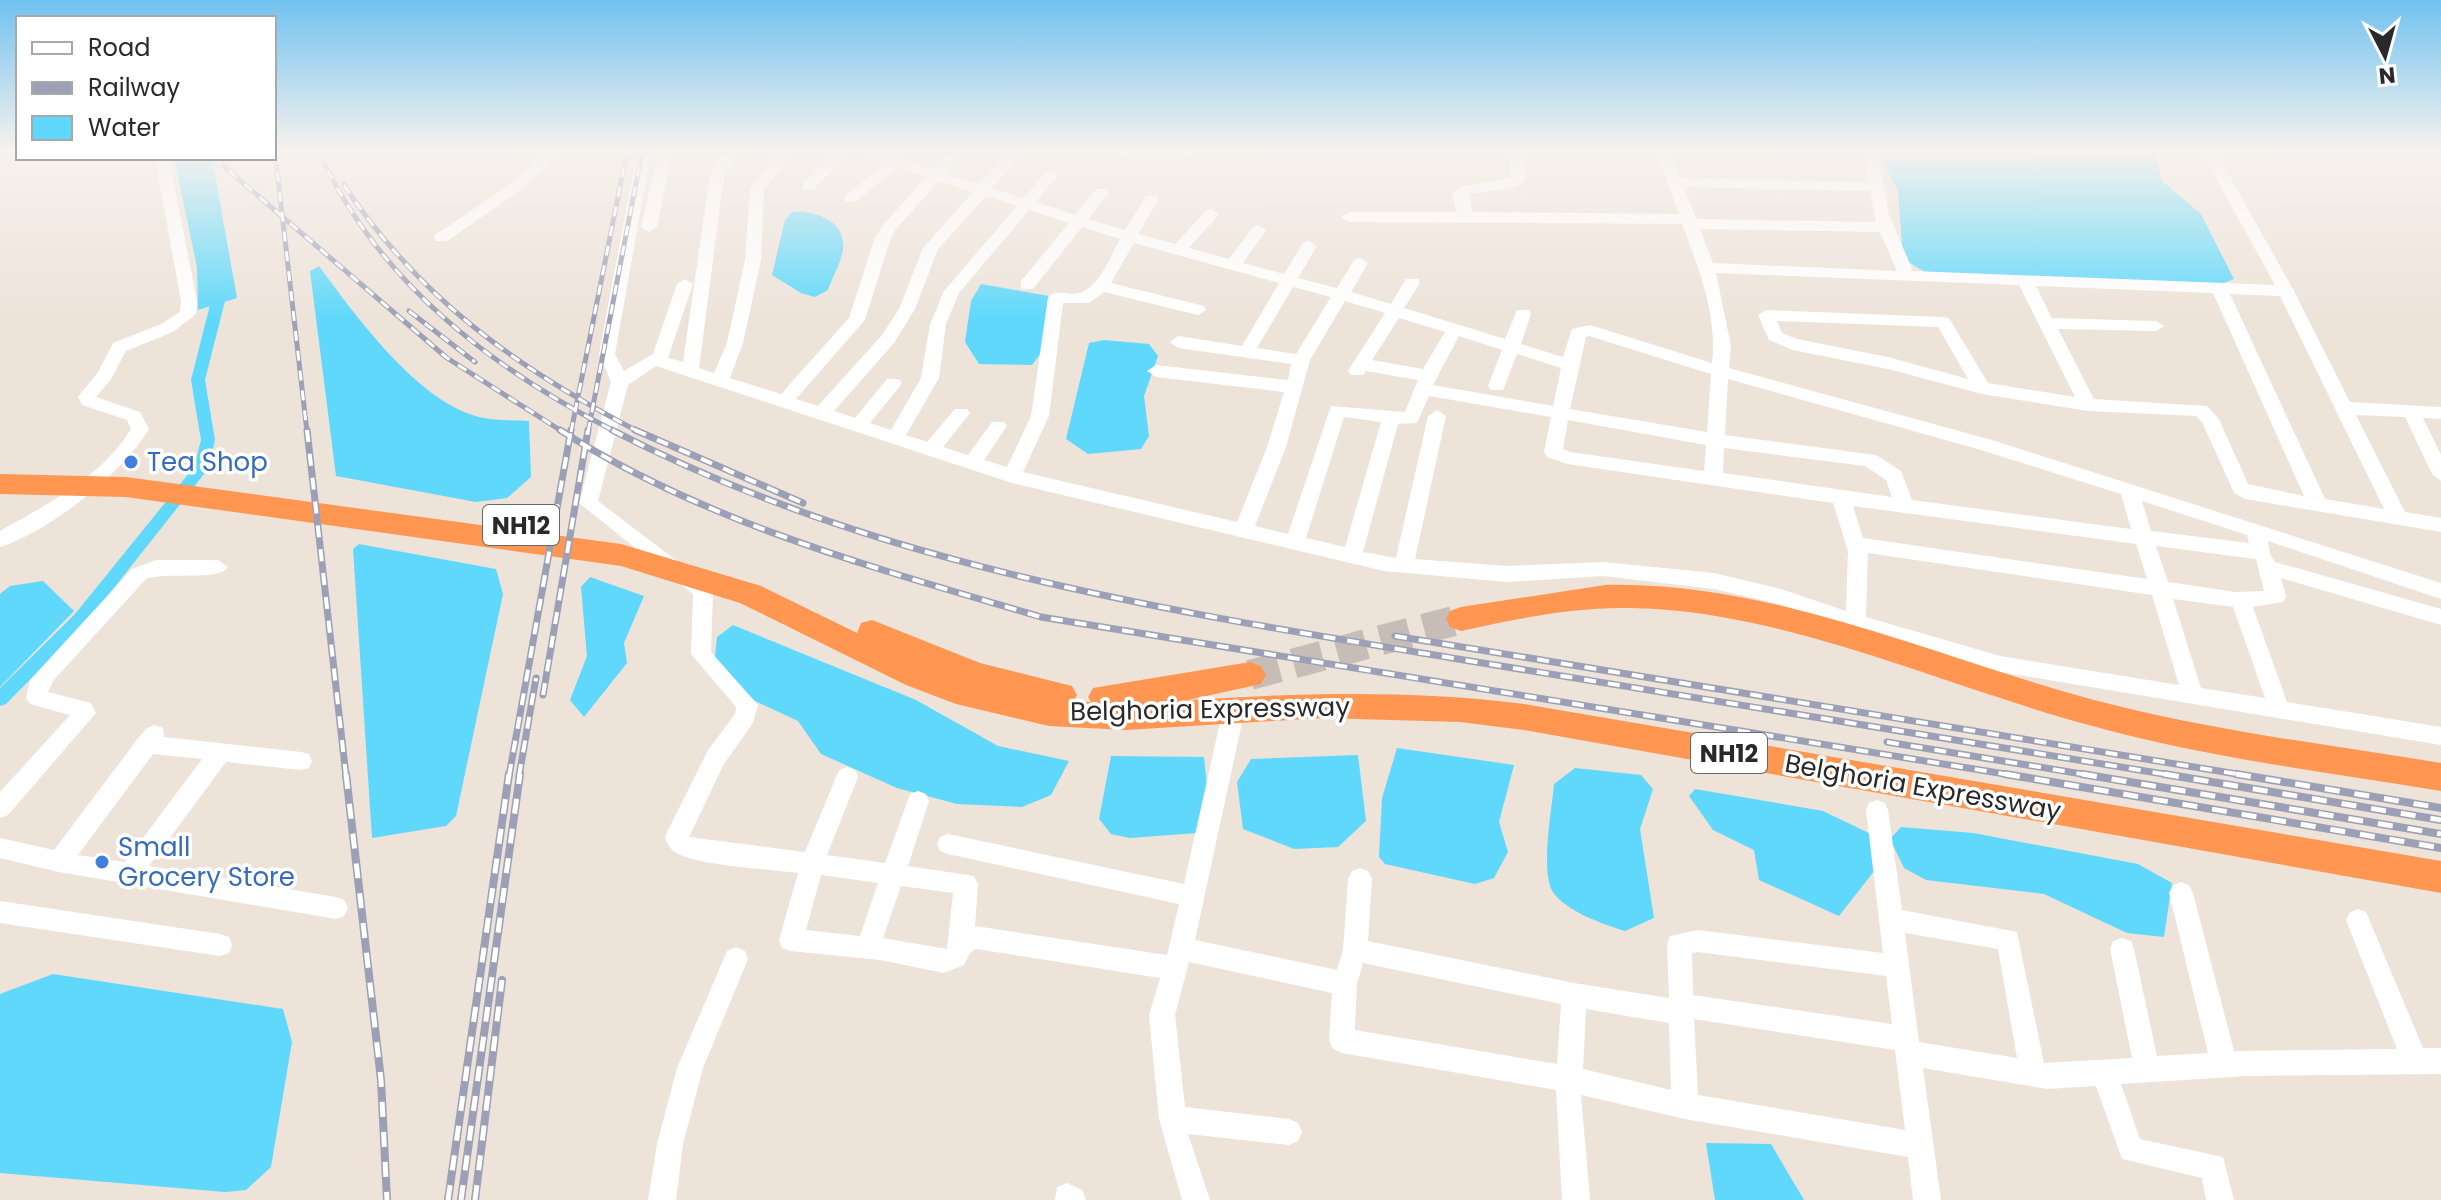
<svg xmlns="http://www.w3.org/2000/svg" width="2441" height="1200" viewBox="0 0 2441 1200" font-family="Poppins,sans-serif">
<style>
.water{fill:#5fd8fb}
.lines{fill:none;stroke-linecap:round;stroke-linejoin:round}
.canal{fill:#5fd8fb;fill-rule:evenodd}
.highway-tunnel{stroke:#c6beb6;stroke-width:30;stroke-dasharray:30 15;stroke-linecap:butt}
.minor{fill:#fff;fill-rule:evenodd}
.highway{fill:#ff9652;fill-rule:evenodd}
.rail-far2-casing{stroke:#9ba0b6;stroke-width:5}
.rail-far1-casing{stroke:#9ba0b6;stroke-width:7}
.rail-casing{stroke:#9ba0b6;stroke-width:8}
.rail-far2{stroke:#fff;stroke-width:3;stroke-dasharray:10;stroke-linecap:butt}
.rail-far1{stroke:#fff;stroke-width:4;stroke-dasharray:12;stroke-linecap:butt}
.rail{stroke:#fff;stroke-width:5;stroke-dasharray:15;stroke-linecap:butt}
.shop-dot{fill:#3f7fe0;stroke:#fff;stroke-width:3}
.labels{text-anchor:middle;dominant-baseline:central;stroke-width:7;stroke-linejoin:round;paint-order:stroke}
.shield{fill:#fff;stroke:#696969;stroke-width:2}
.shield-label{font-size:24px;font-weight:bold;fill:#292929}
.shop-label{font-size:26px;fill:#366cbe;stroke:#fff;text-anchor:start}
.street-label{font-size:26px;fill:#292929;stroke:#fff}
</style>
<rect width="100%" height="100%" fill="#ede3d9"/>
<path class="water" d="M1878,152h276l8,29 39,33 33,65 -23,9 -277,-11 -31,-18 -5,-68z
M174,158h38l25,140 -39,12 -1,-43z
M792,212c22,-2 53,8 51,35 0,13 -11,30 -15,43l-13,7 -14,-4 -29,-18 13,-55z
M319,266c37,50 98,135 160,151 16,4 34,3 50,4l2,56 -24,21 -31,4 -140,-26 -26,-205z
M981,284l68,12 -5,53 -12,16 -53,-1 -14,-22 6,-41z
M1104,340l45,4 9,12 -14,40 5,40 -8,13 -53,5 -22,-15 23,-96z
M359,544l137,25 7,25 -47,222 -10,10 -74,12 -19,-289z
M590,577l54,19 -20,47 3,20 -43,54 -14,-17 17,-44 -6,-69z
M43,581l31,30 -74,76v-93l10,-8z
M733,625l183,75 82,46 71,15 -18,34 -29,12 -65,-3 -60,-16 -76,-34 -23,-33 -43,-20 -41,-35 3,-29z
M1397,748l117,17 -15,57 9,30 -14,26 -19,6 -90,-20 -6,-7 3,-59z
M1358,755l8,66 -28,26 -44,2 -51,-20 -6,-47 14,-23z
M1111,756l93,1 6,60 -13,16 -67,5 -19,-4 -12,-15z
M1575,768l66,7 12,14 -13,40 14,89 -29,13c-22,-7 -58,-19 -72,-39 -13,-20 -1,-83 1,-108z
M1695,789l128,22 48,23 4,36 -36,46 -80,-36 -5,-30 -41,-20 -24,-34z
M1901,827l72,6 165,31 34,19 -8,54 -37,-4 -83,-39 -118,-14 -22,-12 -14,-29z
M53,974l230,35 9,33 -21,125 -25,23 -21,2 -225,-19v-179z
M1706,1143l65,1 33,56h-89z"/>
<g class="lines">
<path class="canal" d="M218,280l6,4 2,13 -21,83 10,60 -7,29 -121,153 -81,82 -6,2v-18l75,-74 119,-147 7,-27 -10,-60 21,-83v-13z"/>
<path class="highway-tunnel" d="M1250,675l211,-56"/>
<path class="minor" d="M548,152h16l-45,39 -72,50h-12v-6l74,-50z
M637,152h14l-36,202 9,17 29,-17 24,-70 8,-5 8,5 -25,74 15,4 27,-187 14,-23h16l-16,23 -25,193 15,5 13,-30 18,-83 5,-71 29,-37h15l-30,37 -3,71 -18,83 -13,35 51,16 68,-76 25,-78 10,-16 42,-47 -29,-9 -42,34h-10v-6l39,-32 -29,-12h23l14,5 13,-2v6l28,9 16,-18h15l-19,22 35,10 24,-27 -7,-5h22v6l-27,30 31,10 24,-27 5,-1 7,4 -23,28 39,13 21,-26h10l3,3 -21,27 37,11 21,-34h10l3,3 -21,35 37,10 31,-33 5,-2 8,5 -30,34 40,11 24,-32 5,-2 8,5 -23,33 41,11 19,-31 6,-2 8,5 -19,32 39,10 17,-28 6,-2 8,5 -17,29 40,12 15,-25h12l2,4 -16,25 101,31 12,-29h12l2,4 -10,30 42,13 9,-28 18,-4 122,38c6,-46 -14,-98 -30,-139l-333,-2 -8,-5 8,-5h108l-5,-18 7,-7 52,-9 -2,-26h14c1,8 5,20 2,27 -3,11 -45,13 -56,15l3,18 207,2 -23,-62h14l10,26 188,4 -4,-30h14l11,63 24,56 362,14 -73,-133h14l78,139 56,111 91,5v12l-18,-1 18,37v26l-9,-7 -27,-57 -49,-2 49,97 36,6v14l-196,-33 -11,-6 -32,-71 -6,-6 -108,-5 -106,-17 -94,-25 -95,-19 -24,-10 -11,-25 8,-5 177,7 6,1 39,65 87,14 -56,-112 -303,-12 15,73 -2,22 263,72 449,143v16l-173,-58 2,13 5,8 166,47v16l-160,-47 5,19 -3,5 -30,5 34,95 154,25v18l-441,-73 -221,-68 -65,-15 -111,-13 -96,6 -123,-11 -372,-88 -356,-117 -28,19 -30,116 112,85 3,5 -2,61 47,53 -5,18 -29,41 -35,73 116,15 34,-82 8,-3 8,3 3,7 -31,78 58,8 25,-69 8,-3 8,3 3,7 -21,65 66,10 4,8 -3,42 192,29 12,-51 -231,-50 -8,-3 -3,-7 3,-7 8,-3 236,50 39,-175 3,-6 8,-3 8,3 3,6 -50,231 142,30 6,-20 5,-71 4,-8 8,-3 8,3 4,8 -4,62 206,42 95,15 -2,-54 3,-8 28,-6 185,23 -17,-143 3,-7 8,-3 8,3 3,7 14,100 115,22 27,131 88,-5 -22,-109 3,-8 9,-3 9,3 3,8 23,107 51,-3 -39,-160 4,-8 8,-3 8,3 4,8 41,158 163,-2 -51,-129 4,-8 8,-3 8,3 57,136h18v26l-194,2 -126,8 19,55 83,18 11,43h-28l-4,-22 -80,-19 -26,-73 -49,3 -124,-21 18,132h-28l-5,-43 -223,-38 -104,-24 9,105h-28l-6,-110 -214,-37 -9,-4 -4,-9 3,-47 -143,-31 -14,53 10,92 104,12 9,4 4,9 -4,9 -9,4 -101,-11 22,66h-28l-23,-81 -10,-104 11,-37 -184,-29 -6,4 -6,12 -20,8 -64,-13 -89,-9 -9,-3 -3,-8 19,-67c-28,-4 -102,-7 -123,-21 -5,-3 -8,-9 -10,-15l3,-7 40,-80 27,-36 1,-7 -45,-53 2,-60 -114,-91 32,-121 -12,-28zM939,181l34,11 -50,56 -24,61 -17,26 -64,71 -22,-7 69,-79 25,-80 6,-11zM1684,187l186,4 6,31 -180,-3zM986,196l31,10 -73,85 -14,33 -9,54 -30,52 -21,-7 29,-36 3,-4 -3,-4h-12l-32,39 -21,-7 60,-68 21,-34 23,-60zM1029,210l40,13 -48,58v8h12l49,-62 38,12c-9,16 -22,51 -42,54 -12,3 -21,-5 -30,4l-17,119 -24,51 -23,-7 23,-34 -3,-4h-12l-24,33 -25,-8 24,-30 3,-4 -3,-4h-12l-28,33 -21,-7 33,-57 7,-54 13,-31zM1700,229l180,3 17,39 -184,-8zM1134,243l145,40 -37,63 -64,-10 -8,6 8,6 113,16 -3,16 -132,-15 -9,6 9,6 128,15 -17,55 -30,75 -214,-50 26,-56 14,-113h26l15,-11 94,23 8,-5 -2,-4 -93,-23zM2036,286l177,7 91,203 -56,-12 -29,-65 -12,-13 -113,-7 -36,-70 98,2 8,-5 -8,-5 -104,-3zM1293,287l38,10 -35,57 -39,-6zM2230,294l50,2 104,213 -59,-10zM1345,301l40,12 -37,58 3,4h12l3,-4 52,9 -13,32 -74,-6 -43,128 -33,-8 31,-79 24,-87zM1399,318l46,14 -22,37 -51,-9zM1777,321l161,6 30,52 -80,-22 -91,-18 -15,-6zM1459,336l43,14 -14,36 3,4h12l14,-36 44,14 -8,38 -120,-21zM1589,336l122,38 -4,58 -137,-23 16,-72zM1728,379l253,71 140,44 10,35 -219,-29 -11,-29 -25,-16 -151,-20zM1429,396l122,21 -7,35 3,5 20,7 266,39 15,48 -2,60 -65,-22 -67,-16 -111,-11 -96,4 -92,-7 31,-143 -9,-6 -9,6 -32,142 -33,-6 35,-128 19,-1zM1344,417l37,5 -36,125 -39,-9zM1568,420l138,25 -2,26 -134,-19 -7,-3zM1724,448l141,18 21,14 6,17 -169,-24zM2142,501l105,34 2,8 -98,-12zM1853,506l283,38 11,35 -284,-41zM2156,546l100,13 8,32 -28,1 -68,-10zM1868,553l284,42 27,90 -179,-29 -134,-39zM2173,599l60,8 32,91 -64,-10zM821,875l57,8 -18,53 -54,-6zM901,886l52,7 -6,56 -64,-11zM1905,933l93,16 19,109 -98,-16zM1698,952l188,24 6,48 -199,-29 -1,-42zM1363,963l198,41 -4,60 -202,-34 2,-46zM1586,1009l83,14 2,67 -88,-21zM1694,1019l201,31 10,80 -207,-35z
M658,152h14l-15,75 -8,5 -8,-5z
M835,152h16l-38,38h-10v-6z
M1120,152h74l-7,4 -52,5z
M155,158h14l28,143 -1,13 -23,18 -47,19 -15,28 -15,18 44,15 9,17c-26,44 -100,103 -149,118v-16c47,-27 102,-54 131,-102l-4,-9 -45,-15 -4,-8 20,-25 15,-29 48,-19 19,-12 1,-11z
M156,560h62l10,7c-9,15 -62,4 -82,12l-93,102 -5,11 43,11 5,10 -88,102 -8,3v-26l70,-77 -40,-11 -4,-6 4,-18 102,-111z
M155,725l8,3 1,9 137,15 8,2 3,7 -3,7 -8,2 -75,-8 -77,104 187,31 8,3 4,8 -4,8 -8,3 -277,-47 -59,-14v-20l54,12 85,-113 8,-9zM153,754l49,5 -77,103 -47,-7z
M0,901l220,33 9,3 3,8 -3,8 -9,3 -220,-33z
M736,947l9,4 3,8 -45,109 -20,76 -7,56h-28l9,-56 20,-76 50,-117z
M1067,1183l15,7 4,10h-31l2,-13z"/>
<path class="highway" d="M0,474l126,3 495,67 140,42 96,47 4,-10 11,-3 108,43 92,23 5,9 -3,6 17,1 -3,-5 5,-9 157,-26 11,4 5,9 -5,9 -73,16c113,-7 224,-10 336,4l917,157v32l-917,-163 -64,-8 -138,-4 -196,12 -77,-4 -93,-22 -50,-19 -166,-82 -119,-37 -495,-69 -126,-3z
M1605,585c168,-4 329,72 489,115 113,30 231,44 347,63v28c-115,-19 -232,-33 -345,-64 -149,-39 -313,-118 -468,-119 -56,-1 -112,11 -167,23l-11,-4 -4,-8 4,-8 11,-4z"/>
<defs>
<path id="rail-far2" d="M275,152l32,280
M319,152c59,130 172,216 297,280
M214,158l233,200 116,74
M344,185c76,115 175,184 295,247
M409,311l66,51
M571,432l56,-280
M588,432l54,-280"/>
<path id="rail-far1" d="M307,430l39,346
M560,430c145,93 318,139 481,187l976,159
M612,430c262,136 557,181 846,229 240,39 479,78 718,117
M635,430l168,73
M1395,636l854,140
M543,695l45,-265
M1887,742l207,34
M509,776l62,-346
M519,776l17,-98"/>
<path id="rail" d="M346,774l35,306 6,120
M2005,774l436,74
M2082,774l359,60
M2164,774l277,46
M2236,774l205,34
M448,1200l61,-426
M461,1200l59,-426
M475,1200l27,-220"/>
</defs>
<use href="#rail-far2" class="rail-far2-casing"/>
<use href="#rail-far1" class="rail-far1-casing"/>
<use href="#rail" class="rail-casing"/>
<use href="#rail-far2" class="rail-far2"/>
<use href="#rail-far1" class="rail-far1"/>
<use href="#rail" class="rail"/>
</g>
<linearGradient id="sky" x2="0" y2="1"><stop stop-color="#71c2f0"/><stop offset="0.47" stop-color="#f7f2ee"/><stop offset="1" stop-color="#f7f2ee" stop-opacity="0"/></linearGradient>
<rect width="2441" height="320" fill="url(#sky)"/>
<g class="shop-dot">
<circle cx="131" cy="462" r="8"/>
<circle cx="102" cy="862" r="8"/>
</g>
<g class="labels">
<g class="shield">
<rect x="483" y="505" width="76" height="40" rx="6"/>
<rect x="1691" y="733" width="76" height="40" rx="6"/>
</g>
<g class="shield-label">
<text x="521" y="525">NH12</text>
<text x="1729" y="753">NH12</text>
</g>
<g class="shop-label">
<text x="147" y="462">Tea Shop</text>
<text x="118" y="847">Small<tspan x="118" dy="30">Grocery Store</tspan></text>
</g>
<g class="street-label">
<text transform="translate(1210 709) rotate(-1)">Belghoria Expressway</text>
<text transform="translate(1923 787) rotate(10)">Belghoria Expressway</text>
</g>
</g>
<rect x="16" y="16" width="260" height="144" fill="#ffffff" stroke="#a9a9a9" stroke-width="2"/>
<rect x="32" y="42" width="40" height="12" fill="#ffffff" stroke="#a9a9a9" stroke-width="2"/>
<text x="88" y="56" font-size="24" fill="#292929">Road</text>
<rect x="32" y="82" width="40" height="12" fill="#9ba0b6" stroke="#a9a9a9" stroke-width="2"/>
<text x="88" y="96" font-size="24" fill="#292929">Railway</text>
<rect x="32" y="116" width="40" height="24" fill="#5fd8fb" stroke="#a9a9a9" stroke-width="2"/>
<text x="88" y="136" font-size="24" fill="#292929">Water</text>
<g transform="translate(2385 56) rotate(174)" stroke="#ffffff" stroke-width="6" paint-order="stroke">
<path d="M0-6L14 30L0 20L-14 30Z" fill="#292929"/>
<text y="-12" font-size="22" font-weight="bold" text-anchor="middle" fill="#292929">N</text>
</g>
</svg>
